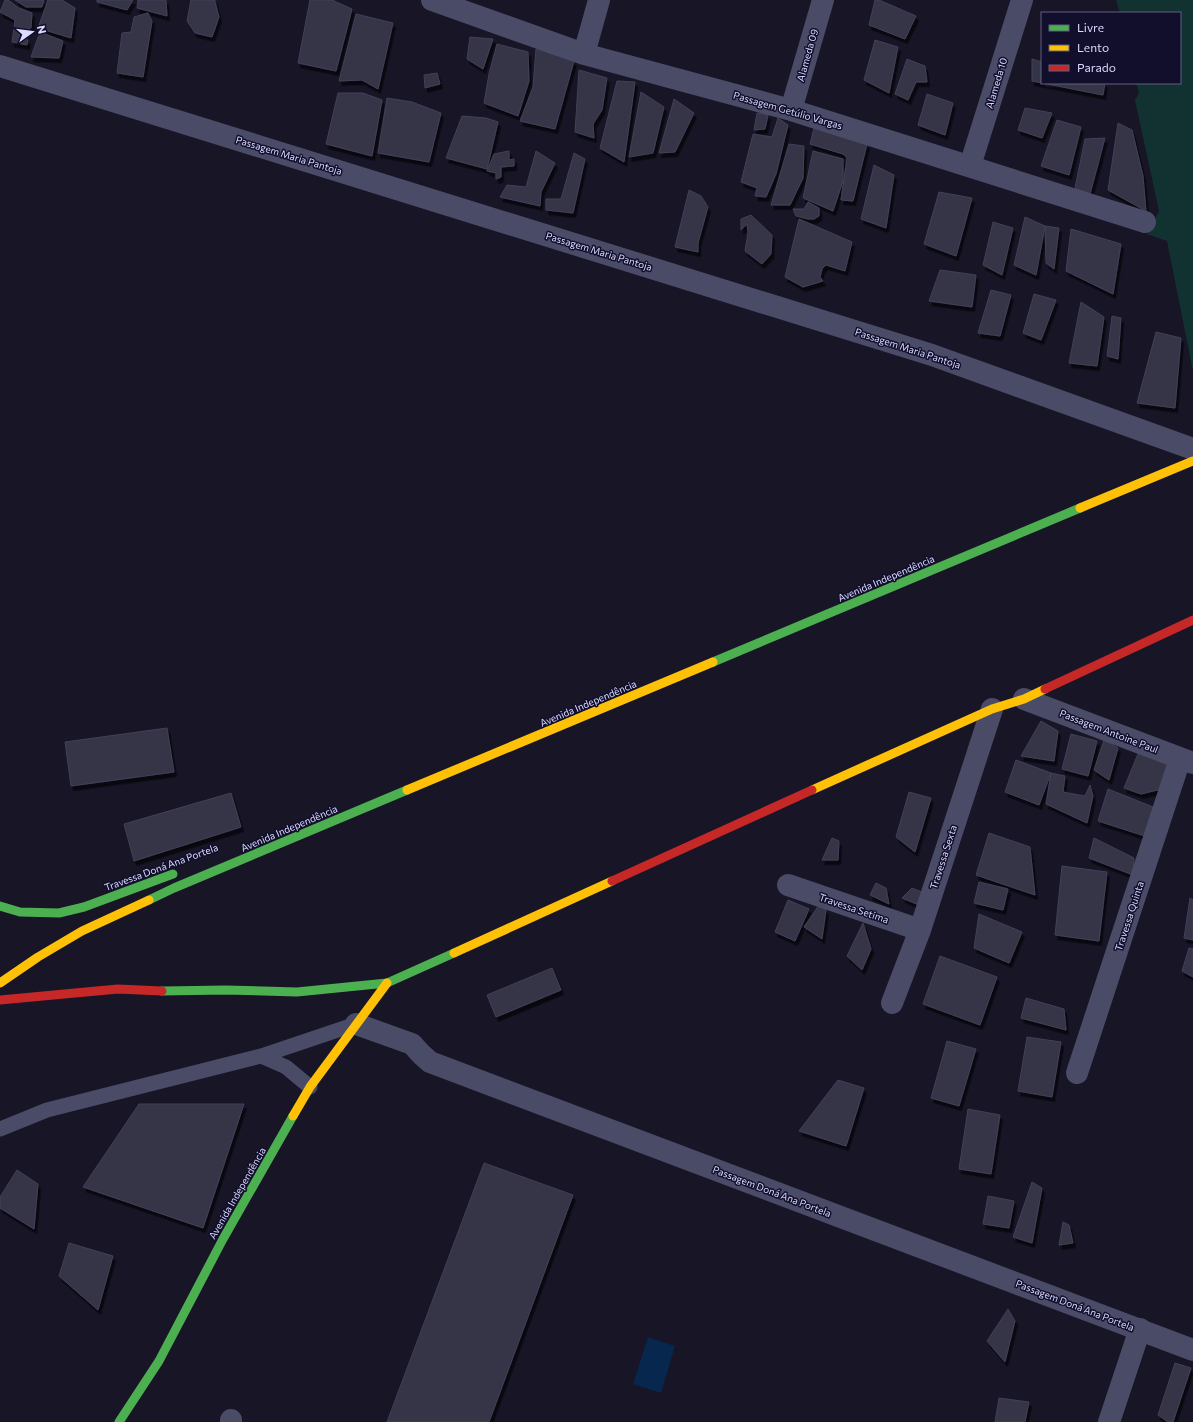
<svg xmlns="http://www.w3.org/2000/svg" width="1193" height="1422" viewBox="0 0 1193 1422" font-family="Commissioner,sans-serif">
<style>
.green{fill:#123231}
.water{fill:#08274e}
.building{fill:#353447;stroke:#434059;filter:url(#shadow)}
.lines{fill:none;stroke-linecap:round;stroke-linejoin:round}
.lane{stroke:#4a4b67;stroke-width:15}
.street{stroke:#4a4b67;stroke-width:22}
.fast{stroke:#4caf50;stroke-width:9}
.slow{stroke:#ffc107;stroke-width:9}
.jam{stroke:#c62828;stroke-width:9}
.labels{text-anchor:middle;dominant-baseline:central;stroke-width:3;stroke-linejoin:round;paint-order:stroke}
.street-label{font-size:10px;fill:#dbdaff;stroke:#110f2c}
</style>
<defs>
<filter id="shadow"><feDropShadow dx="2.5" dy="4.5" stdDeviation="0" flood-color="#0009"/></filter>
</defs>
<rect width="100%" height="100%" fill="#171526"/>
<path class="green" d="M1116,0h77v371l-26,-130 -20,-7 12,-23 -24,-111 4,-7 -3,-10h44v-70h-60z"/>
<path class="water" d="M648,1337l27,9 -14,47 -28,-9z"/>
<path class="building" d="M5,0h3l11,8 13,5 -1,15 -10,2 -2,6 9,4 -1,5 -15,-3 3,-22 -15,-8z
M15,0h29l-2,7h-16z
M48,0h14l13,8 -4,30 -33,-10z
M97,0h36l-6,10 -30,-8z
M138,0h28l1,16 -30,-8z
M191,0h24v2l4,15 -7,20 -17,-4 -8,-12z
M310,0h22l20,9 -16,62 -38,-8z
M875,0h4l37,16 -11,23 -36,-14z
M148,13l4,8 -9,56 -26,-4 5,-40 9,-1 3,-15z
M356,14l37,9 -15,66 -16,-9 -23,1z
M40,32l23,9 -4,17 -28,-1z
M470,37l23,2 -10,30 -16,-10z
M875,40l23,7 -9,46 -25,-13z
M497,44l31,8 1,29 -11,35 -34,-13 5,-29z
M536,49l38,12 -19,68 -35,-8 13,-34z
M907,59l18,7 2,16h-11l-8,18 -13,-6z
M1032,59l10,3v21h63l-2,12 -71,-14z
M579,70l28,8 -5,32 -9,14 1,14 -19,-6z
M437,73l3,11 -15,4 -1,-13z
M617,81l18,1 -11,80 -24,-14z
M641,92l23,15 -11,46 -24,4z
M338,93h25l19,7 -10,56 -46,-12z
M927,94l26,9 -8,32 -27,-10z
M387,98l25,4 29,11 -12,49 -51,-9z
M674,99l20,14 -19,39 -16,1z
M1025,108l27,5 -10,25 -24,-8z
M757,113l11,2 -3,14 -11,1z
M462,116l24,2 12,4 -11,47 -41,-11z
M778,118l10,7 -12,49 -10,23 -11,-1 2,-8 -16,-6 12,-48 19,3z
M1057,120l24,7 -12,48 -28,-9z
M1118,123l14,7 11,46 3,35 -38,-21z
M814,128l53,16 -14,57 -12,-1 6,-42 -4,-4 -33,-10z
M1105,138l-15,56 -15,-6 10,-49z
M789,144l15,2 -1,32 -13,27h-19z
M509,151v9l5,-1v7l-13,1v10l-5,2v-6l-9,-2 7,-17z
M536,151l19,12 -14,29 -1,14 -40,-9 7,-12 19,2z
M813,151l30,8v22l-10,30 -30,-13z
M574,153l11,6 -12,54 -27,-3v-11h15z
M874,165l20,10 -8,53 -25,-9z
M689,190l12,6 7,11 -10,36v9l-23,-5z
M939,192l33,6 -16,58 -32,-12z
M808,202l11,6v8l-5,3h-6l-12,-3 -3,-7h11z
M751,215l21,20 -1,19 -9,10 -17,-13 3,-18 -1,-9 -6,6v-11z
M1025,217l20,9 -9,49 -22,-10z
M799,219l53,23 -7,29 -19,-6 -4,4 -2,8 3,4 -20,6 -18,-10z
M993,222l20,6 -11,47 -19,-10z
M1045,226l14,2 -5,41 -8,-6z
M1071,229l50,15 -8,50 -47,-23z
M940,270l36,5 -4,32 -43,-6z
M991,290l20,5 -11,41 -22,-3z
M1034,294l22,6 -15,40 -18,-7z
M1081,302l23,15 -7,49 -28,-3z
M1112,316l9,2 -3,41 -11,-3z
M1156,332l25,6 -6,70 -38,-5z
M1041,721l17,10 -4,30 -33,-5z
M167,728l7,44 -103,14 -6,-44z
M1071,734l26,7 -9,35 -26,-7z
M1104,740l14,8 -9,32 -15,-10z
M1140,749l36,17 -10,22 -25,6 -17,-6z
M1016,760l35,13 -12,32 -34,-13z
M1051,773l14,3 -2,16 22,4 5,-11 3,11 -6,27 -41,-19z
M1108,789l50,20 -7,29 -53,-17z
M909,792l22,6 -16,54 -19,-15z
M231,793l10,34 -107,34 -10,-37z
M989,833l41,14 5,48 -59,-20z
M832,838l7,3 -1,19h-16z
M1094,838l40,20 -1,17 -44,-17z
M1062,866l45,6 -8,69 -44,-6z
M979,882l29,7 -5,21 -29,-7z
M876,883l10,5 3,16 -19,-9z
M912,888l12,5 -5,12 -17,-7z
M1190,898l3,2v40l-9,-2z
M788,900l21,9 -14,32 -20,-9z
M819,905l7,5 -4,29 -18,-12z
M979,914l43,18 -13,31 -35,-15z
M863,923l8,26 -9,21 -15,-14z
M1189,948l4,1v28l-11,-6z
M940,956l57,21 -17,48 -57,-21z
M552,968l9,22 -65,27 -9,-22z
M1026,998l38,11 2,21 -45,-12z
M1027,1037l34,5 -9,55 -34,-6z
M947,1041l29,8 -17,57 -28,-8z
M838,1080l26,8 -18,58 -47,-15z
M139,1104h105l-41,124 -120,-41z
M968,1109l32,6 -9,59 -32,-5z
M484,1163l89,32 -84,227h-102z
M17,1170l21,14 -4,45 -34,-21v-11z
M1032,1182l10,6 -10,55 -19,-6z
M988,1196l26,5 -5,27 -26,-4z
M1063,1222l6,3 4,18 -14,2z
M69,1243l44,13 -15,54 -39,-34z
M1008,1309l7,12 -10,41 -18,-21z
M1175,1363l16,5 -18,54h-5l-10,-7z
M999,1398l30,4 -4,20h-30z"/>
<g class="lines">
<path class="lane" d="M261,1056l25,11 24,20
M0,1129l47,-19 214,-54 95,-32"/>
<path class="street" d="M432,0l152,54 207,56 354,112
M584,54l15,-54
M0,66l932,289 261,94
M791,110l32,-110
M970,166l52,-166
M1024,699l169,64
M788,885l132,45
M892,1003l28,-73 72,-221
M356,1024l56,20 9,10 9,8 763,288
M1077,1073l103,-314
M231,1420v2
M1109,1422l31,-93"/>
<path class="fast" d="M713,662l367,-154
M149,900l25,-12 233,-98
M0,906l20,6 39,1 25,-6 89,-33
M162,991l64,-1 71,2 90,-9 67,-30
M119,1422l40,-61 64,-122 70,-123"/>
<path class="slow" d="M1080,508l113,-47
M407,790l306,-128
M812,790l180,-81 32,-10 21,-10
M454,953l158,-72
M0,983l38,-26 44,-26 67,-31
M293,1116l17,-29 77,-104"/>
<path class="jam" d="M1045,689l148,-69
M612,881l200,-91
M0,1000l118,-11 44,2"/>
</g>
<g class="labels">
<g class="street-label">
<text transform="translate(807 55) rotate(-74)">Alameda 09</text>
<text transform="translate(996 83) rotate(-73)">Alameda 10</text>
<text transform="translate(788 110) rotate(16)">Passagem Getúlio Vargas</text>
<text transform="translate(289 155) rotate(17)">Passagem Maria Pantoja</text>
<text transform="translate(599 251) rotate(17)">Passagem Maria Pantoja</text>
<text transform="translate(908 348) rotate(18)">Passagem Maria Pantoja</text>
<text transform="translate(886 578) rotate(-23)">Avenida Independência</text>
<text transform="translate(588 703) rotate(-23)">Avenida Independência</text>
<text transform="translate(1109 731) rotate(21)">Passagem Antoine Paul</text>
<text transform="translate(289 828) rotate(-23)">Avenida Independência</text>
<text transform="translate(943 857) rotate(-72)">Travessa Sexta</text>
<text transform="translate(161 867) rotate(-20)">Travessa Doná Ana Portela</text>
<text transform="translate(854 908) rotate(19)">Travessa Setima</text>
<text transform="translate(1129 916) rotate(-72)">Travessa Quinta</text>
<text transform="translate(772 1191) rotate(21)">Passagem Doná Ana Portela</text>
<text transform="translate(237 1193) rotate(-60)">Avenida Independência</text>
<text transform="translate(1075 1305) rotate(21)">Passagem Doná Ana Portela</text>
</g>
</g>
<rect x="1041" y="12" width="140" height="72" fill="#110f2c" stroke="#626080"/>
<rect x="1049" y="25" width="20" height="6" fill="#4caf50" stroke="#626080"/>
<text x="1077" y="32" font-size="12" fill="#dbdaff">Livre</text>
<rect x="1049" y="45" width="20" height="6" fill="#ffc107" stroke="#626080"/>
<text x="1077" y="52" font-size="12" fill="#dbdaff">Lento</text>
<rect x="1049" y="65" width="20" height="6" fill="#c62828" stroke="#626080"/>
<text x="1077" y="72" font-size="12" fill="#dbdaff">Parado</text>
<g transform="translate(32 32) rotate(76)" stroke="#110f2c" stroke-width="3" paint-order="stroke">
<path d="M0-3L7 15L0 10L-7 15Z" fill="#dbdaff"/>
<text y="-6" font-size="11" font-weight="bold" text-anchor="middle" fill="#dbdaff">N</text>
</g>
</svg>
